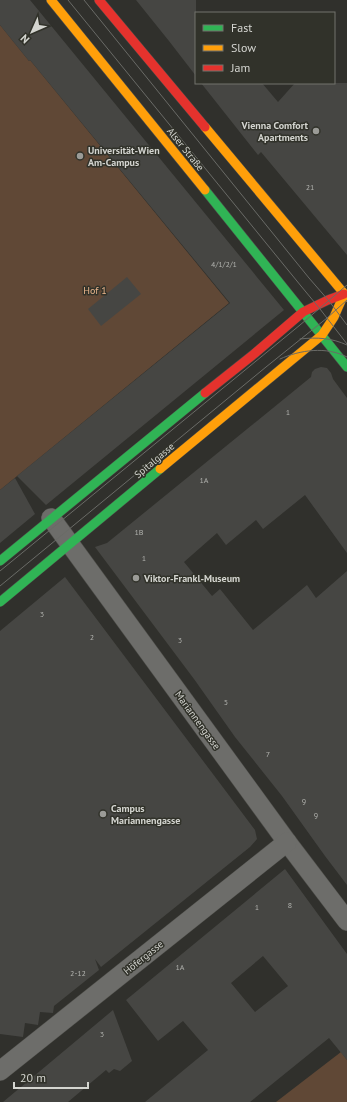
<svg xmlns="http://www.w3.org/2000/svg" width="347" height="1102" viewBox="0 0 347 1102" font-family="'PT Sans',sans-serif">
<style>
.green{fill:#604836}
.building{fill:#464643;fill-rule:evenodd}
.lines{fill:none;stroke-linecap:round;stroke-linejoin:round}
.street-casing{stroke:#4d4d49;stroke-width:20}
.fast-casing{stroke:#4d4d49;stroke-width:10}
.slow-casing{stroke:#4d4d49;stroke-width:10}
.jam-casing{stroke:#4d4d49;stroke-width:10}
.street{stroke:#6d6d6a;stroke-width:19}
.fast{stroke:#30b455;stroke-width:9}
.slow{stroke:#ff9f0a;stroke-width:9}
.jam{stroke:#e5322d;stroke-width:9}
.tram{stroke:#6a6b67;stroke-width:1}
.poi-dot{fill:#9b9b97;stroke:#31322a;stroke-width:1.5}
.labels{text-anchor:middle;stroke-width:3;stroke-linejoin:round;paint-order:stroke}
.number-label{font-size:8px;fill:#b0b1ad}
.poi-label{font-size:10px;font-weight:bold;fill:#d4d5d0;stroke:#31322a;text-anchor:start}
.street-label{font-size:10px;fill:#d4d5d0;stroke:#31322a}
.park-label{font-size:10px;fill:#edb78d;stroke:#31322a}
</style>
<rect width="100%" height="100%" fill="#30302c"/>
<!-- green -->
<g class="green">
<path d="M0,25l29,36 1,-1 199,243 -229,187z"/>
<path d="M341,1052l6,8v42h-71z"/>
</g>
<!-- building -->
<g class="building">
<path d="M0,0h30l254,310 -238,195 -29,-29 213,-173 -200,-243 -1,1 -29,-36z"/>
<path d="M136,0h60v76l-27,-35z"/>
<path d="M201,83h61l16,19 17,-19h52v172l-86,-103 -3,3z"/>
<path d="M127,277l14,17 -40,32 -13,-17z"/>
<path d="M321,367l6,1 4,5 2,6 14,19v155l-42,-58 -42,34 -7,-9 -30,25 -9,-12 -33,29 28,34 8,-7 33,41 54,-45 9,13 31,-27v314l-22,-29 -43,-60 -47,-59 -41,-58 -99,-132 12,-4 204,-166 1,-5 3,-3z"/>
<path d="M15,478l20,36 -35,29v-53z"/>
<path d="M65,577l190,253 2,9 -7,8 -149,120 -6,-8 4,11 -45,36 -1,7 -13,-1 -2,13 -13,-2 -2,14 -23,-3v-403z"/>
<path d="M285,869l62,85v106l-18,-22 -79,64h-105l63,-52 -25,-29 -25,20 -32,-41zM263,956l25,30 -33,26 -24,-29z"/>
<path d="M113,1010l19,51 -12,10 -6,-2 -5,4 -3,-3 -38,32h-65z"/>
</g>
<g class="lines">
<!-- street casing -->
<g class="street-casing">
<g id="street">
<path d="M51,518l236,324 60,79"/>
<path d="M0,1071l287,-229"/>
</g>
</g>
<!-- fast casing -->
<g class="fast-casing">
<g id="fast">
<path d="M205,190l142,177"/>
<path d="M0,561l205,-168"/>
<path d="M0,602l160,-133"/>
</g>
</g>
<!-- slow casing -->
<g class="slow-casing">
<g id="slow">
<path d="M51,0l154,190"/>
<path d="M205,127l142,170"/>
<path d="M160,469l162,-134 12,-18 10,-23"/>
</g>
</g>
<!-- jam casing -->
<g class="jam-casing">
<g id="jam">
<path d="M99,0l106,127"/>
<path d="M205,393l49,-39 49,-42 25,-12 16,-6"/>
</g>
</g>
<!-- street -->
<use href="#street" class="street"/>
<!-- fast -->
<use href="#fast" class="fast"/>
<!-- slow -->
<use href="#slow" class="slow"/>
<!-- jam -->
<use href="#jam" class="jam"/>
<!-- tram -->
<g class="tram">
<path d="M68,0l233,286 19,23 27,35"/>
<path d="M84,0l225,278 20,23 18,24"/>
<path d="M300,339c17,-2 32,-1 47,6"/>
<path d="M280,359c20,-9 46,-13 67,-2"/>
<path d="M0,571l300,-246 47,-40"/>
<path d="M0,586l266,-219 61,-49 20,-18"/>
</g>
</g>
<!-- markers -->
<g class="poi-dot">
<circle cx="316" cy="131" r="4"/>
<circle cx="80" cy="156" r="4"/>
<circle cx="136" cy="578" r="4"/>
<circle cx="103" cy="814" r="4"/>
</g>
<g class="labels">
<!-- number labels -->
<g class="number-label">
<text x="310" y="190">21</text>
<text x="224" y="267">4/1/2/1</text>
<text x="288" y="415">1</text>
<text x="204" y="483">1A</text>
<text x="139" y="535">1B</text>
<text x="144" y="561">1</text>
<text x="42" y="617">3</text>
<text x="92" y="640">2</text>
<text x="180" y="643">3</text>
<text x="226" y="705">5</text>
<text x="268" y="757">7</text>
<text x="304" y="804">9</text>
<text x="316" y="818">9</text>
<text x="290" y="908">8</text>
<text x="257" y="910">1</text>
<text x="180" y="970">1A</text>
<text x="78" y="976">2-12</text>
<text x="102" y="1037">3</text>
</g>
<!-- poi labels -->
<g class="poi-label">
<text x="308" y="129" text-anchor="end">Vienna Comfort<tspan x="308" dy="12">Apartments</tspan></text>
<text x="88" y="154">Universität-Wien<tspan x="88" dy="12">Am-Campus</tspan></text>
<text x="144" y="582">Viktor-Frankl-Museum</text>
<text x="111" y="812">Campus<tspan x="111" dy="12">Mariannengasse</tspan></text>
</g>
<!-- street labels -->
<g class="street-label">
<text transform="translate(186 149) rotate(51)" y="4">Alser Straße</text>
<text transform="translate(154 460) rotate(-40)" y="4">Spitalgasse</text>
<text transform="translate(198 720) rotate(54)" y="4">Mariannengasse</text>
<text transform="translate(143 957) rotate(-39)" y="4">Höfergasse</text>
</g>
<!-- park labels -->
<g class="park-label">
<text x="95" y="294">Hof 1</text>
</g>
</g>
<!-- legend -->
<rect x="195" y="12" width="140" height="72" fill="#31322a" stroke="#72736c"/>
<rect x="203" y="25" width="20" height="6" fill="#30b455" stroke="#72736c"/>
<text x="231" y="32" font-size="12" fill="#d4d5d0">Fast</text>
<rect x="203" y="45" width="20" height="6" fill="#ff9f0a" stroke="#72736c"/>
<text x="231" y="52" font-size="12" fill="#d4d5d0">Slow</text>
<rect x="203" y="65" width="20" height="6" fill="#e5322d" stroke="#72736c"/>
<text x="231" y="72" font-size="12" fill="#d4d5d0">Jam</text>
<!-- north arrow -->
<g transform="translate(32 32) rotate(225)" stroke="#31322a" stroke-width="3" paint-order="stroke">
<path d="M0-3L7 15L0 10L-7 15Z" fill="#d4d5d0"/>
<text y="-6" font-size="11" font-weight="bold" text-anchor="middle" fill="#d4d5d0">N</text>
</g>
<!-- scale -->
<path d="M14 1082v6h74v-6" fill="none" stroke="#d4d5d0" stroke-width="2"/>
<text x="20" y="1082" font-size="12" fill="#d4d5d0" stroke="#31322a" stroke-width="3" paint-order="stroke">20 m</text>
</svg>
